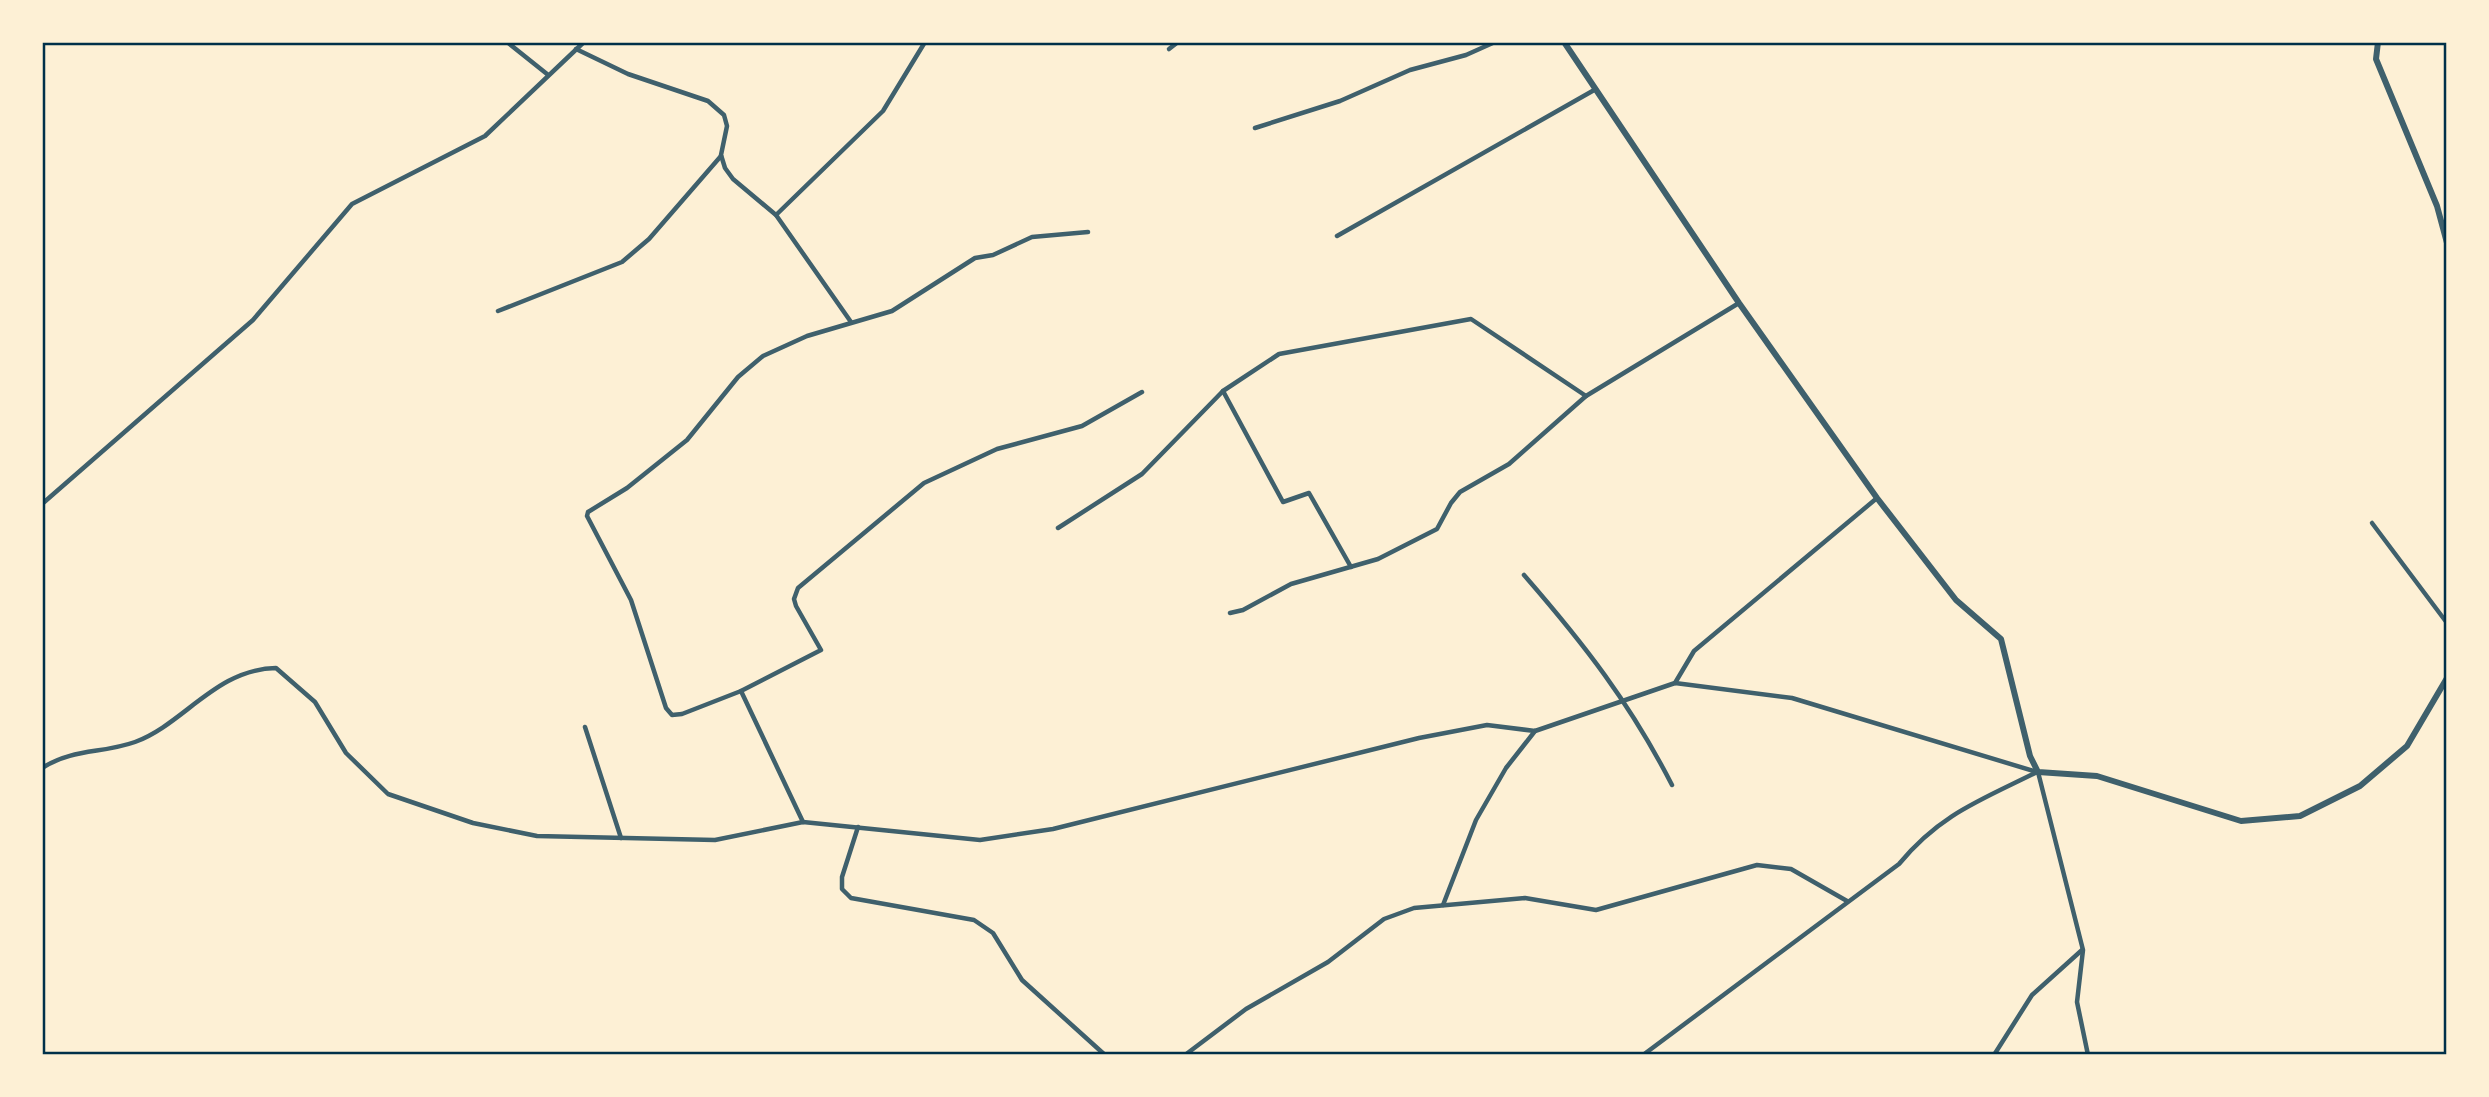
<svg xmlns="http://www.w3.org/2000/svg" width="2489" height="1097" viewBox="0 0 2489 1097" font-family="'Varela Round',sans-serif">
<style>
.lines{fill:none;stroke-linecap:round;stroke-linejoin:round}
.minor{stroke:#3f606c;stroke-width:4.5}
.tertiary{stroke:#3f606c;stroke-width:6}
.neatline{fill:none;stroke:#003049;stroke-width:2.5}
</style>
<rect width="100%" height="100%" fill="#fdf0d5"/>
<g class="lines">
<!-- minor -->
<g class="minor">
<path d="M507,42l40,32"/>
<path d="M576,49l52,25 80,27 16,14 3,11 -6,29 4,13 8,11 43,36 75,107"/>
<path d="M1169,49l9,-7"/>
<path d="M1255,128l85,-27 70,-31 56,-15 29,-13"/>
<path d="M776,215l107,-104 42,-69"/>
<path d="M1088,232l-56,5 -39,18 -18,3 -83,53 -85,25 -44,20 -25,21 -51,63 -60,48 -39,24 -1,4 44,84 35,108 6,7 10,-1 59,-23 80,-41 -25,-44 -2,-7 4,-11 126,-105 73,-34 85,-23 60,-34"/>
<path d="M1337,236l259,-147"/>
<path d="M498,311l124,-49 27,-23 72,-83"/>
<path d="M1223,391l60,111 26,-9 42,74"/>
<path d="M42,504l211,-184 99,-116 133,-68 99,-94"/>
<path d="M2372,523l75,100"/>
<path d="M1058,528l84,-54 81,-83 56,-37 192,-35 115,77"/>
<path d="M1524,575c60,69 106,128 148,210"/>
<path d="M1230,613l13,-3 48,-26 87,-25 59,-30 14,-26 9,-11 49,-28 77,-68 153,-93"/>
<path d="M1675,683l19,-32 183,-153"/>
<path d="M741,691l62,131"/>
<path d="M585,727l36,111"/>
<path d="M42,768c32,-20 59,-14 93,-26 49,-18 81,-73 141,-74l39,34 31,51 42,41 85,29 64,13 178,4 88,-18 177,18 73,-11 366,-91 68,-13 48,6 140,-48 117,15 245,74"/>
<path d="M2038,772l45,178 -6,52 11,53"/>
<path d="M858,827l-16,50v12l9,9 123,22 19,13 29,47 83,75"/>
<path d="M1443,905l33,-85 30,-52 29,-37"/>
<path d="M1185,1055l61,-46 82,-47 56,-43 30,-11 111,-10 71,12 161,-45 34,4 56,32"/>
<path d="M1643,1055l256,-191c41,-50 82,-64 138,-92"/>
<path d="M1994,1055l38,-60 50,-45"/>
</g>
<!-- tertiary -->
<g class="tertiary">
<path d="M1564,42l175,261 138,195 79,102 45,39 29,117 8,16 59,4 144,45 59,-5 60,-30 47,-40 40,-68"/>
<path d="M2378,42l-2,17 61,147 10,37"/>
</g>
</g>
<!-- border -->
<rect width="2489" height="1097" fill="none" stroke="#fdf0d5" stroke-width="88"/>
<rect x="44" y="44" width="2401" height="1009" class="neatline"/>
</svg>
